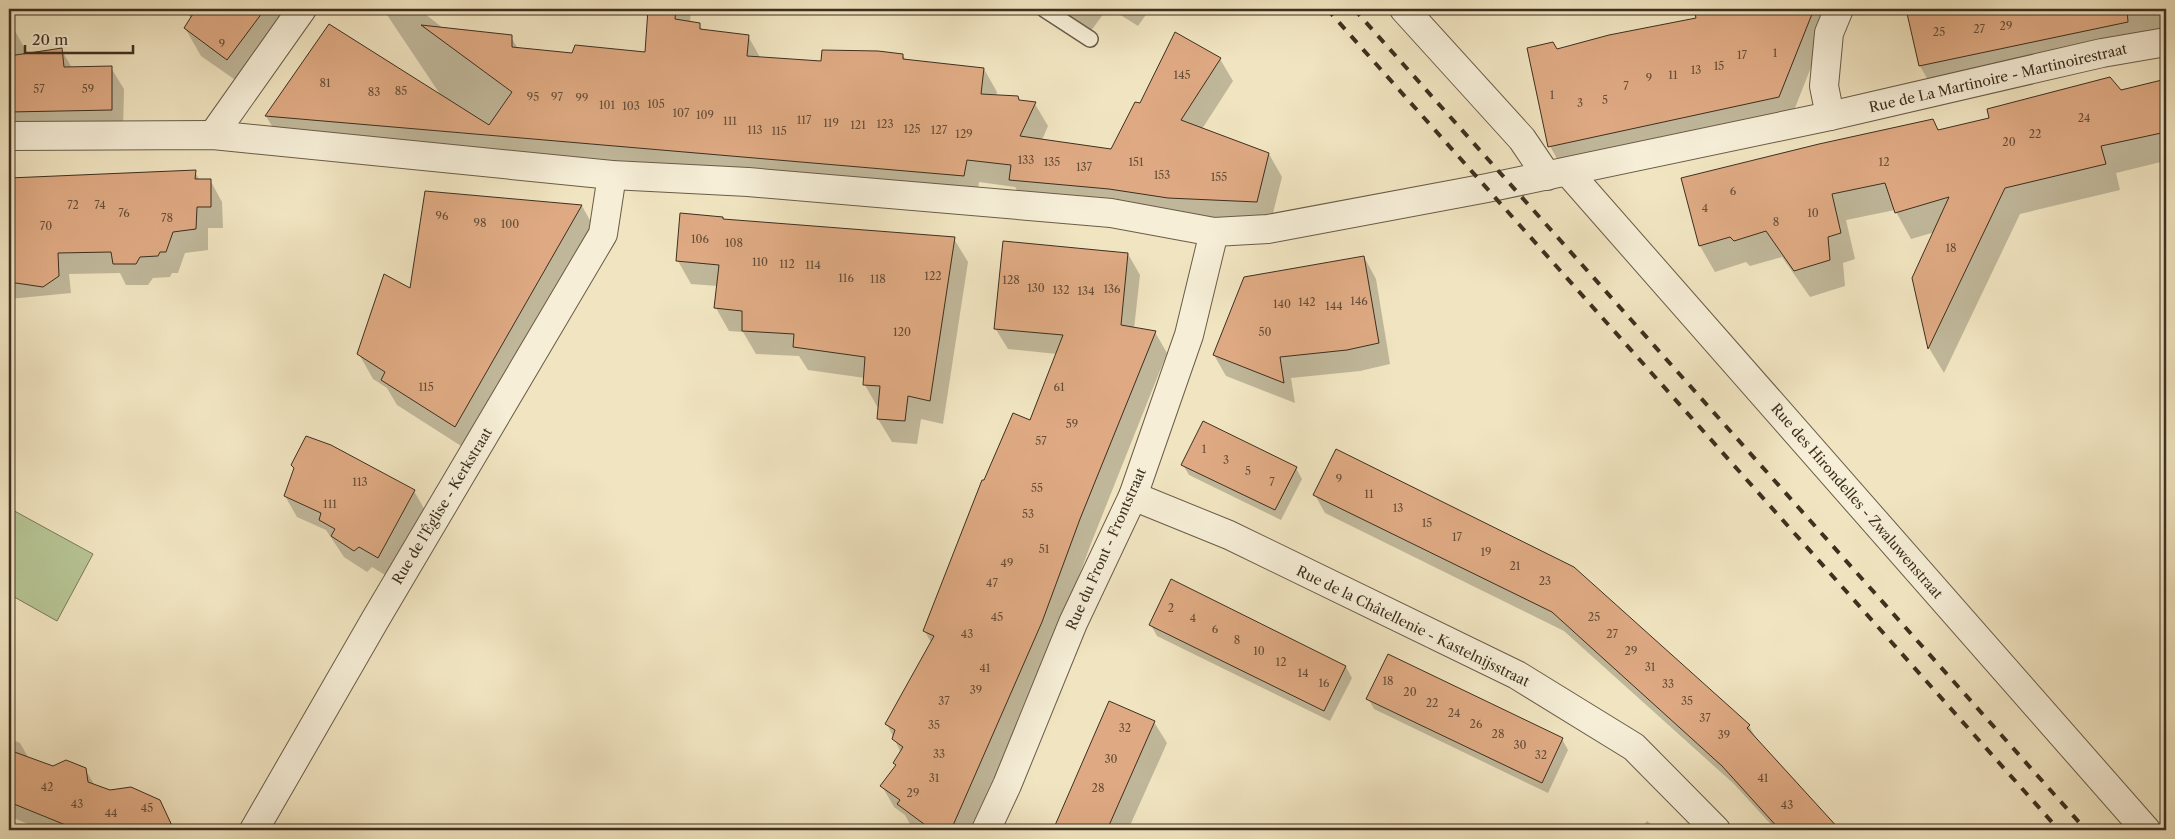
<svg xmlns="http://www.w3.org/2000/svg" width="2175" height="839" viewBox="0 0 2175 839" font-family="'Libre Caslon Text',serif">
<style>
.green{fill:#b7c595;stroke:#7a7a5a}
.shadow{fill:#0003}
.building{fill:#dfaa83;stroke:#3d2f1f}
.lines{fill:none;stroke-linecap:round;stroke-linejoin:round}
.lane-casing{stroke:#6a5c48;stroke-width:18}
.street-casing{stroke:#6a5c48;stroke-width:30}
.lane{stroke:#f6eed7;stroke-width:15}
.street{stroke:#f6eed7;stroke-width:28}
.rail{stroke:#3d2f1f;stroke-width:4;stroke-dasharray:9 9;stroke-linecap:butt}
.labels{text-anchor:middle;stroke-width:4;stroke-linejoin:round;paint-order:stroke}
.number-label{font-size:11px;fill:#664e38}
.street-label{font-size:14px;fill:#3d2f1f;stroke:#f6eed7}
</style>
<rect width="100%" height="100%" fill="#f1e5c1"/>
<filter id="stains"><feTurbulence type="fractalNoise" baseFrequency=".004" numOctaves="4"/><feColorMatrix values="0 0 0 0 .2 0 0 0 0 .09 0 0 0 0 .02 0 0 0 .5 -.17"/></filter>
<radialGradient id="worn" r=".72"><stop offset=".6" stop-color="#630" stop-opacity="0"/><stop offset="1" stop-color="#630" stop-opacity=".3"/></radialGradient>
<!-- green -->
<path class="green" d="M9,508l84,46 -36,67 -48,-27z"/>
<!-- shadow -->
<g class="shadow">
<path d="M179,9h120l-55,77 -43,-30 -16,-28 7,-10z"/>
<path d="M383,9h36l25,20 67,8 7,12 54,5h75l3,-45h41l-1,14 9,2 4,6 45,5 13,23 61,3 81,-7 3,6 78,8 13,23 -1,4 22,1 3,5 14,2 13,22 -6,14 70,11 29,-46 79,-46 13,22 -31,48 67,25 13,23 -12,48 -246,-23 -9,-15 -36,-5 -2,16 -698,-60 -13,-22 176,-19z"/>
<path d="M1051,9h56l-19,26z"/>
<path d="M1111,9h39l-12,17z"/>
<path d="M1696,9h56l17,27 10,-27h55l-43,109 -229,50 -12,-22 6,-96 142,-31z"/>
<path d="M1907,9h259v28l-234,50 -12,-21z"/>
<path d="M9,29h5l12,22v4l35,-6 11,19h39l13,21 -1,42 -114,2z"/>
<path d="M2163,71h3v95l-1,-5 -49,12 4,17 -100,24 -76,159 -15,-25 -15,-70 21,-46 -24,7 -16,-29 -49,10 9,39 -12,4 2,23 -35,11 -28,-40 -32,9 -4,-4 -31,10 -15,-26 238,-115 226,-50z"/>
<path d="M195,172l5,9 10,-1 12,22 1,26h-15v22l-23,3 -7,20h-6l-2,4 -17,1 -5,7h-22l-6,-12 -51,1 2,19 -62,6v-121z"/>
<path d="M426,192l156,14 14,25 -127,220 -72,-46 -10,-17 -14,-9 -14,-25 52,-64z"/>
<path d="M723,218l1,2 230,19 14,23 -25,162 -22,-5 -4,25 -25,-2 -14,-23v-11l-13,-23v-7l-57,-8 -9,-14 -43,-2 -13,-22 -14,-1 -13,-23 2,-22 -27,-2 -13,-23z"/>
<path d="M1128,254l12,21 -6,54 21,3 12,21 -75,188 -38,102 -82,187h-55l-6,-4 -6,-11 -11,-8 -12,-21 15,-20 4,-13 -14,-29 45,-80 -8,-14 61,-148 45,-61 27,-67 -49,-5 -13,-21z"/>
<path d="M1364,257l12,22 14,85 -30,7 -69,7 4,25 -69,-27 -12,-21z"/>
<path d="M1336,451l413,275 10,17 79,87h-62l-42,-46 -170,-153 -239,-118 -10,-18z"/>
<path d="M1183,465l113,3 6,11 -21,41 -92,-45z"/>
<path d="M414,491l12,21 -36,66 -18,-11 -5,5 -23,-15 -18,-27 -29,-13 -12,-21z"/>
<path d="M1172,581l174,86 6,11 -22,43 -173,-85 -6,-11z"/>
<path d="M1368,698l194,41 6,11 -20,43 -174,-84z"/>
<path d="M1154,722l13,21 -39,87h-68l-3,-5z"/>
<path d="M9,738l11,5 9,16 24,9 32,1 10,17 15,6 49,9 16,29h-133l-33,-14z"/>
<path d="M1647,821l11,9h-18z"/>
<path d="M1188,826l10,4h-12z"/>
</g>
<!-- building -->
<g class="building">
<path d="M196,9h69l-38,51 -43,-32z"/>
<path d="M648,9h28l-1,10 25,4v6l49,6 -2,21 74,5 1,-11 56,1 25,3v5l81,9 -3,26 37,2 1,4 17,2 -16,34 91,13 24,-47 5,1 35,-71 46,26 -40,62 88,33 -12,49 -89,-4 -59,-9 -100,-9 2,-15 -44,-5 -3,16 -699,-60 64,-92 160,101 23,-33 -91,-67 91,10v12l60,6 3,-8 70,7z"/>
<path d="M1694,9h120l-35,88 -231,50 -21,-99 26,-6 4,7 52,-14 87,-17z"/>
<path d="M1906,9h221l1,13 -209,44z"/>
<path d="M62,48l2,19 48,-1v44l-103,2v-56z"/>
<path d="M2110,77l11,13 45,-11v53l-65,14 5,18 -101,24 -77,161 -16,-71 37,-81 -54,16 -10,-30 -53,11 9,39 -13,4 2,23 -36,11 -28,-40 -32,10 -4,-4 -31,9 -18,-68 138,-34 114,-25 5,11 51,-12 -2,-9z"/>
<path d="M196,170l-1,9h16v28h-14l-1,22 -23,3 -7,20h-6l-2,4 -18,1 -4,7h-23l-2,-12 -53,1 1,23 -16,11 -34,-5v-104z"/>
<path d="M425,191l157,14 -127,222 -74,-47 4,-8 -28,-18 27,-80 26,14z"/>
<path d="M680,213l43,4v2l232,18 -25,164 -22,-5 -3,25 -28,-2 3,-33 -17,-1 2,-28 -72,-10 1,-13 -52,-3v-20l-28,-3 5,-43 -43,-4z"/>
<path d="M1003,241l125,12 -7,72 35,6 -76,188 -38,103 -91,208h-19l-35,-26 3,-4 -20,-14 16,-21 -3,-2 10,-16 -11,-8 3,-9 -10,-6 49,-88 -11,-5 59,-151h2l29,-67 17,7 33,-85 -69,-6z"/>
<path d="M1364,256l15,87 -32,7 -67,7 4,26 -71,-28 31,-78z"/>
<path d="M1203,421l94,46 -22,43 -94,-45z"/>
<path d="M306,436l25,9 84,45 -37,68 -19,-11 -5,4 -23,-15 4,-7 -16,-9 2,-7 -37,-17 10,-28 -3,-3z"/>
<path d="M1336,449l238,118 176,158 -3,3 93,102h-60l-58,-64 -170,-154 -239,-117z"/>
<path d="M1171,579l175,87 -22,45 -175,-86z"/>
<path d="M1388,654l175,84 -21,45 -176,-84z"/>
<path d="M1109,701l46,20 -48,109h-54z"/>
<path d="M9,750l44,16 13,-6 20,8 2,14 22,8 21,-3 29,13 14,30h-96l-69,-28z"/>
</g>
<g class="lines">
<!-- lane casing -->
<g class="lane-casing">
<path id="lane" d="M1044,9l46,30"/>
</g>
<!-- street casing -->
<g class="street-casing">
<g id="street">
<path d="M1404,9l118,130 25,37"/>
<path d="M1830,116l-6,-30 5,-53 10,-24"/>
<path d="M213,135l89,-126"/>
<path d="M9,136l204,-1 399,40 136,7 363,31 103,19 54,-3 219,-41 343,-72 272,-63 64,-11"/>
<path d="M1568,172l578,658"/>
<path d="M1133,496l96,39 288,140 117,72 82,83"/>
<path d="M254,830l121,-210 228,-386 9,-59"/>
<path d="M986,830l21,-45 66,-162 60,-127 56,-161 25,-103"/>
</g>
</g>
<!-- lane -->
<use href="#lane" class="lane"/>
<!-- street -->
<use href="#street" class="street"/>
<!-- rail -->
<g class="rail">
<path d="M1327,9l732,821"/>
<path d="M1354,9l732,821"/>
</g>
</g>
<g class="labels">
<!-- number labels -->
<g class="number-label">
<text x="2006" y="30">29</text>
<text x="1979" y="33">27</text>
<text x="1939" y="36">25</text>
<text x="222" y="48">9</text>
<text x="1775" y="57">1</text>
<text x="1742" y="59">17</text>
<text x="1719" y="70">15</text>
<text x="1696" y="74">13</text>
<text x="1182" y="79">145</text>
<text x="1673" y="79">11</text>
<text x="1649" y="82">9</text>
<text x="325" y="87">81</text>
<text x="1626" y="90">7</text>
<text x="39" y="93">57</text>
<text x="88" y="93">59</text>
<text x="401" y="95">85</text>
<text x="374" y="96">83</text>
<text x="1552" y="99">1</text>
<text x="533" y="101">95</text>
<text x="557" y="101">97</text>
<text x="582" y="102">99</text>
<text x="1605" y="104">5</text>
<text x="1580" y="107">3</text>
<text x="656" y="108">105</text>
<text x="607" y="109">101</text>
<text x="631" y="110">103</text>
<text x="681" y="117">107</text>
<text x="705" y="119">109</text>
<text x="2084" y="122">24</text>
<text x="804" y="124">117</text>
<text x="730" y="125">111</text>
<text x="831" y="127">119</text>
<text x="885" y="128">123</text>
<text x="858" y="129">121</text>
<text x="912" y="133">125</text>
<text x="755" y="134">113</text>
<text x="939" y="134">127</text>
<text x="779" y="135">115</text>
<text x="964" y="138">129</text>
<text x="2035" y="138">22</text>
<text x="2009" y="146">20</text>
<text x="1026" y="164">133</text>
<text x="1052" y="166">135</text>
<text x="1136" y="166">151</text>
<text x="1884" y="166">12</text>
<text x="1084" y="171">137</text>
<text x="1162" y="179">153</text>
<text x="1219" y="181">155</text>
<text x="1733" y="195">6</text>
<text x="73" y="209">72</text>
<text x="100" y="209">74</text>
<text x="1705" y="212">4</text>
<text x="124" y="217">76</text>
<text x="1813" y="217">10</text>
<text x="442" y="220">96</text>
<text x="167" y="222">78</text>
<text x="1776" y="226">8</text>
<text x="480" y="227">98</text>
<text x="510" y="228">100</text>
<text x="46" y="230">70</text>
<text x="700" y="243">106</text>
<text x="734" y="247">108</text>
<text x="1951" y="252">18</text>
<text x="760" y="266">110</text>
<text x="787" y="268">112</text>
<text x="813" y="269">114</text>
<text x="933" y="280">122</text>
<text x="846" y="282">116</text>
<text x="878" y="283">118</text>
<text x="1011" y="284">128</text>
<text x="1036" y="292">130</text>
<text x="1112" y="293">136</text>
<text x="1061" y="294">132</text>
<text x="1086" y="295">134</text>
<text x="1359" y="305">146</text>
<text x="1307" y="306">142</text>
<text x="1282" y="308">140</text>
<text x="1334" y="310">144</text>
<text x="902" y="336">120</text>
<text x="1265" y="336">50</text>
<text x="426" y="391">115</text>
<text x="1059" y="391">61</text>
<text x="1072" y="428">59</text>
<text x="1041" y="445">57</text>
<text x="1204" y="453">1</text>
<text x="1226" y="464">3</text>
<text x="1248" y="475">5</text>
<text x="1339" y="483">9</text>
<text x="360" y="486">113</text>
<text x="1272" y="486">7</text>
<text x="1037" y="492">55</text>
<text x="1369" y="498">11</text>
<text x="330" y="508">111</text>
<text x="1398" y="512">13</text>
<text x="1028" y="518">53</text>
<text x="1427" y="527">15</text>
<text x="1457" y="541">17</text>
<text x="1044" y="553">51</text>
<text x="1486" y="556">19</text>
<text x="1007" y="567">49</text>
<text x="1515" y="570">21</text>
<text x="1545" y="585">23</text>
<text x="992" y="587">47</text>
<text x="1171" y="612">2</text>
<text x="997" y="621">45</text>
<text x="1594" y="621">25</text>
<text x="1193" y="622">4</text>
<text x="1215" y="633">6</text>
<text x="967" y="638">43</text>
<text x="1612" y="638">27</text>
<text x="1237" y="644">8</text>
<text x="1259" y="655">10</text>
<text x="1631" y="655">29</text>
<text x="1281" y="666">12</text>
<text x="1650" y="671">31</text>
<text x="985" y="672">41</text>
<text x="1303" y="677">14</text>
<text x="1388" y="685">18</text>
<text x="1324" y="687">16</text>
<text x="1668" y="688">33</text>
<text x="976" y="694">39</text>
<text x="1410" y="696">20</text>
<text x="944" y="705">37</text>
<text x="1687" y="705">35</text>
<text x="1432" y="707">22</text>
<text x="1454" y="717">24</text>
<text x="1705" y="722">37</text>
<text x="1476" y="728">26</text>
<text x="934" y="729">35</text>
<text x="1125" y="732">32</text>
<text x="1498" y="738">28</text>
<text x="1724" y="739">39</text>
<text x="1520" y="749">30</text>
<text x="939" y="758">33</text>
<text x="1541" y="759">32</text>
<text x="1111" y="763">30</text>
<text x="934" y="782">31</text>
<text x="1763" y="782">41</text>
<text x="47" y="791">42</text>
<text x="1098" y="792">28</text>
<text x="913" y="797">29</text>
<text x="77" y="808">43</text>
<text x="1787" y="809">43</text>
<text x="147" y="812">45</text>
<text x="111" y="817">44</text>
</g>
<!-- street labels -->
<g class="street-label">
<text transform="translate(1998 78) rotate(-13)" y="5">Rue de La Martinoire - Martinoirestraat</text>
<text transform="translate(1857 501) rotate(49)" y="5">Rue des Hirondelles - Zwaluwenstraat</text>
<text transform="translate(442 506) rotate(-59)" y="5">Rue de l'Église - Kerkstraat</text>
<text transform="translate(1106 549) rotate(-66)" y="5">Rue du Front - Frontstraat</text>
<text transform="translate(1413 626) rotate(26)" y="5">Rue de la Châtellenie - Kastelnijsstraat</text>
</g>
</g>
<!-- margin -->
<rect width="2175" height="839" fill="none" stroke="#f1e5c1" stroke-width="30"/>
<rect x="10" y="10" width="2155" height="819" fill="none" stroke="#3d2f1f" stroke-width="2.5"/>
<rect x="15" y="15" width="2145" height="809" fill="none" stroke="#3d2f1f"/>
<!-- scale -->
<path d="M25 45v8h108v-8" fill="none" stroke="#3d2f1f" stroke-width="2.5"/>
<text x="32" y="45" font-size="15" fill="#3d2f1f" stroke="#f6eed7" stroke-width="4" paint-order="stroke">20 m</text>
<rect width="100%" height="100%" filter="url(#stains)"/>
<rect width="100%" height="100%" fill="url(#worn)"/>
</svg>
